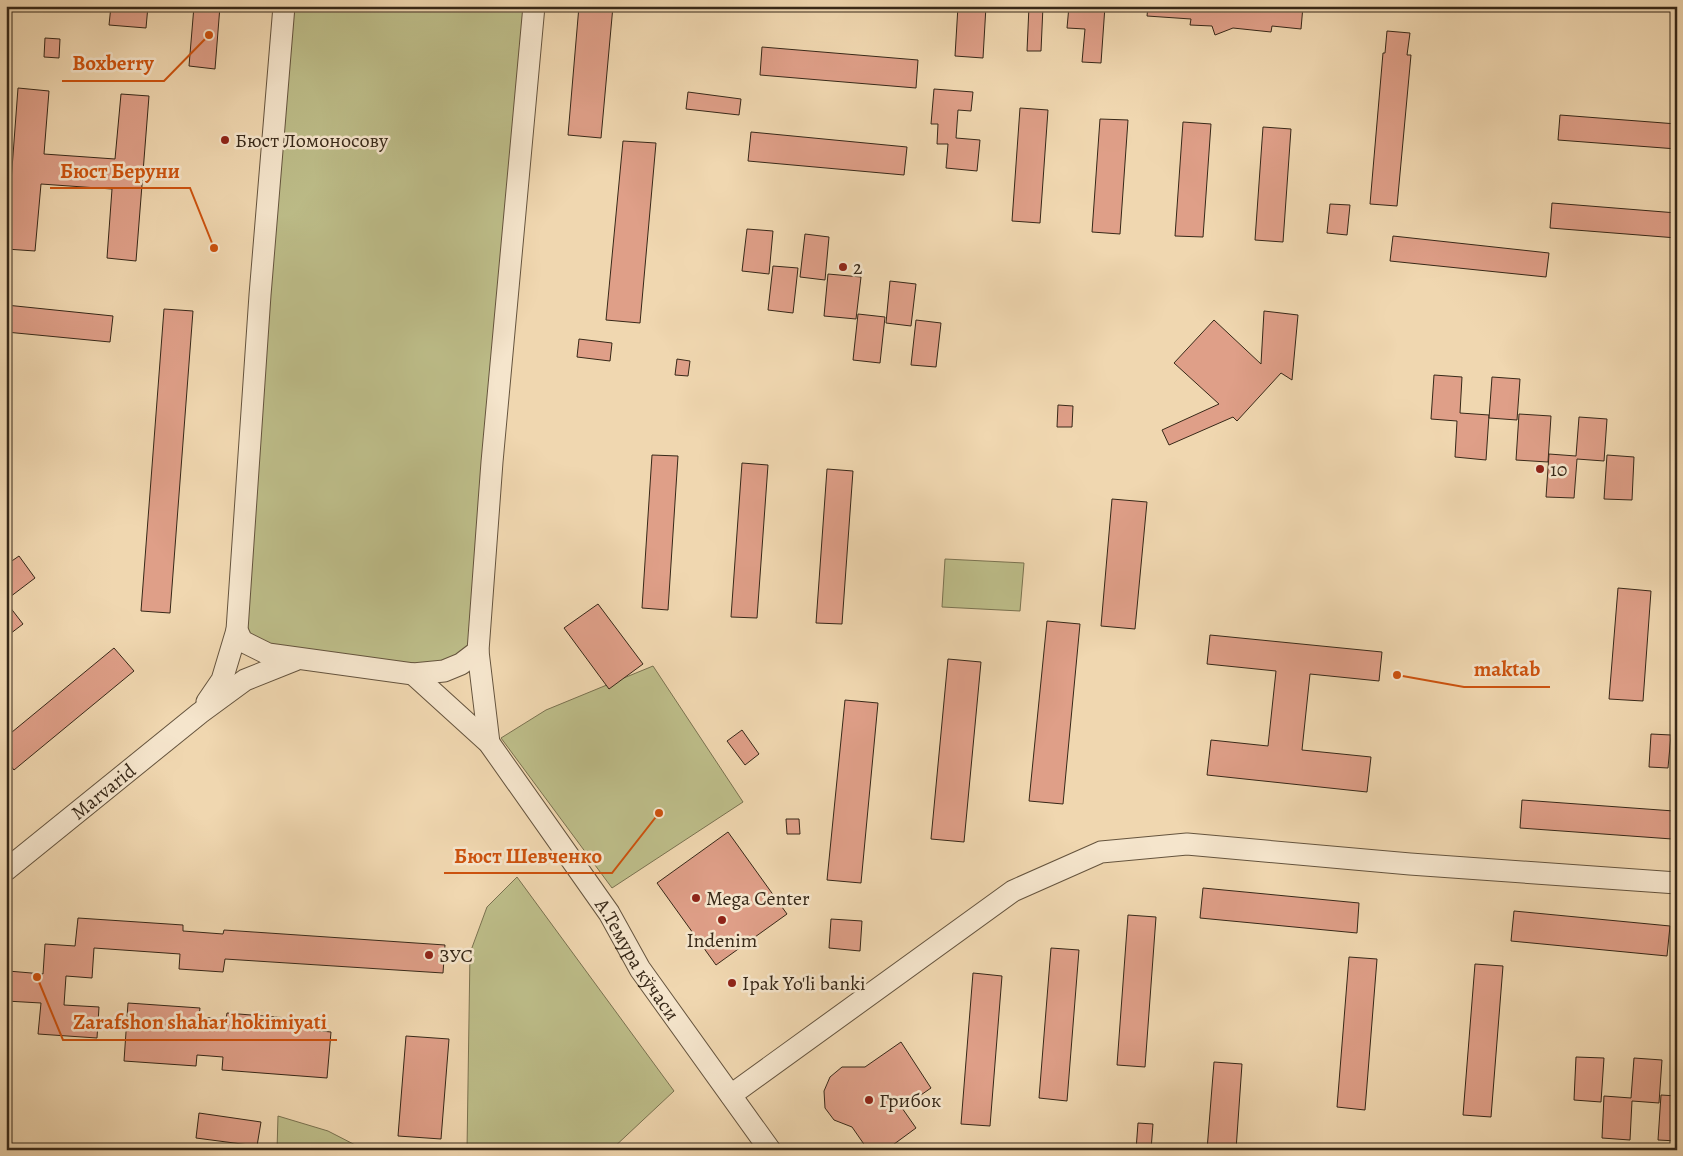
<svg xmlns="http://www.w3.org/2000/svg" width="1683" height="1156" viewBox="0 0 1683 1156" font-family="Alegreya,serif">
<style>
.green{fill:#bdbd89;stroke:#7a7250}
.building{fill:#df9f88;stroke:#372818}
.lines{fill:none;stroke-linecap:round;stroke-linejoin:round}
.minor-casing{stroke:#65543e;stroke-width:23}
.minor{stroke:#f5e5cc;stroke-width:21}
.poi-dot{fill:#8f2418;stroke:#f5e5cc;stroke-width:2}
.labels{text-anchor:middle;stroke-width:5;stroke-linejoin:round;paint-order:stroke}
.poi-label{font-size:20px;fill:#372818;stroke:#f5e5cc;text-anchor:start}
.street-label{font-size:20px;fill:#372818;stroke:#f5e5cc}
.leader{fill:none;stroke:#cd520e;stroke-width:2}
.callout-dot{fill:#cd520e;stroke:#f5e5cc;stroke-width:2}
.callout-label{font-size:21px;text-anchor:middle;font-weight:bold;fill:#cd520e;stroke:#f5e5cc;stroke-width:5;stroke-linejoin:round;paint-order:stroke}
</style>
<rect width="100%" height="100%" fill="#f0d7b0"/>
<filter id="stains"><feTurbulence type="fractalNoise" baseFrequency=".004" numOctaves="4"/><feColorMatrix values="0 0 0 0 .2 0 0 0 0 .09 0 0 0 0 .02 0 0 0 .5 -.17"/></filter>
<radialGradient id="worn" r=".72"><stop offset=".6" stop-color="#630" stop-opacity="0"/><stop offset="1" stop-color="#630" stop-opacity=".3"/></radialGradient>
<!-- green -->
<g class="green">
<path d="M284,6h250l-56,645 -34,20 -202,-30z"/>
<path d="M945,559l79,4 -4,48 -78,-4z"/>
<path d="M653,666l90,136 -131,86 -111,-150 45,-28z"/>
<path d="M517,877l157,214 -63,59h-144l3,-197 17,-46z"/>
<path d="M278,1116l50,15 37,19h-88z"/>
</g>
<!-- building -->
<g class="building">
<path d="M111,6h37l-2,22 -37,-3z"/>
<path d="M194,6h26l-5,63 -26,-3z"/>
<path d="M579,6h34l-12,132 -33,-3z"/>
<path d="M958,6h28l-3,52 -28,-2z"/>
<path d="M1029,6h14l-2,45h-14z"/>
<path d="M1069,6h36l-4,57 -19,-1 3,-33 -18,-1z"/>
<path d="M1148,6h155l-2,23 -29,-3 -1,6 -38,-4 -18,7 -3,-9 -22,-1 1,-6 -44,-3z"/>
<path d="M1387,31l23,2 -3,22h4l-14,151 -27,-2 13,-151h2z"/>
<path d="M45,38l15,1 -1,19 -15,-1z"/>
<path d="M762,47l156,13 -2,28 -156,-13z"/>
<path d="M18,88l31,3 -5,63 71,5 6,-65 28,2 -13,165 -29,-3 5,-69 -71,-5 -6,67 -29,-2z"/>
<path d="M934,89l39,3 -2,19 -13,-1 -2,28 24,2 -3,31 -31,-3 2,-24h-11l1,-20h-7z"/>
<path d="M688,92l53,7 -2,16 -53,-6z"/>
<path d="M1020,108l28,2 -8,113 -28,-2z"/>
<path d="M1560,115l117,9v25l-119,-9z"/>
<path d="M1100,119l28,1 -8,114 -28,-2z"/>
<path d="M1183,122l28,2 -8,113 -28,-1z"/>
<path d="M1263,127l28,2 -8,113 -28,-2z"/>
<path d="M751,132l156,15 -3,28 -156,-14z"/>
<path d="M623,141l33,2 -16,180 -34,-3z"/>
<path d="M1552,203l125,10v25l-127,-10z"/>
<path d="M1330,204l20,1 -3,30 -20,-2z"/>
<path d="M747,229l26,2 -4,43 -27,-3z"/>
<path d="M805,234l24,3 -4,43 -25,-3z"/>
<path d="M1393,236l156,17 -3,24 -156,-16z"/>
<path d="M773,266l25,2 -5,45 -25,-3z"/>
<path d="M828,274l33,3 -5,42 -32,-3z"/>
<path d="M890,281l26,3 -5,42 -25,-3z"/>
<path d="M6,305l107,11 -3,26 -104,-10z"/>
<path d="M164,309l29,2 -23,302 -29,-2z"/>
<path d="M1264,311l34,4 -6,65 -11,-7 -44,48 -4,-4 -64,28 -7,-15 57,-26 -45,-41 40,-43 47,44z"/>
<path d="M858,314l27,3 -5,46 -27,-3z"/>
<path d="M916,320l25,3 -5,44 -25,-2z"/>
<path d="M579,339l33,4 -2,18 -33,-4z"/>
<path d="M677,359l13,2 -2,15 -13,-1z"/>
<path d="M1434,375l28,2 -2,36 29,2 -3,45 -31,-3 2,-36 -26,-2z"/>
<path d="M1492,377l28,2 -3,41 -28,-2z"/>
<path d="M1058,405l15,1 -1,21h-15z"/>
<path d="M1519,414l32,2 -3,46 -32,-2z"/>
<path d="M1579,417l28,2 -3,42 -27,-2 -3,39 -28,-1 3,-43 27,2z"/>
<path d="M652,455l26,1 -10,154 -26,-2z"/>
<path d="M1607,455l27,2 -2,43 -28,-1z"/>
<path d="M742,463l26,2 -11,153 -26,-1z"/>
<path d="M827,469l26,2 -11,153 -26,-1z"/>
<path d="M1112,499l35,3 -12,127 -34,-3z"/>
<path d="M19,556l16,22 -29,22v-35z"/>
<path d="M1618,588l33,3 -8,110 -34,-2z"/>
<path d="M6,602l17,22 -17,13z"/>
<path d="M598,604l45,60 -34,25 -45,-61z"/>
<path d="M1047,621l33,3 -17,180 -34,-3z"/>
<path d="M1210,635l172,17 -3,29 -69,-7 -8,76 69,7 -4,35 -160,-17 4,-35 57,6 8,-75 -69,-7z"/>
<path d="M114,648l20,23 -120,99 -8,-10v-23z"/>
<path d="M948,659l33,3 -17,180 -33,-3z"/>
<path d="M845,700l33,3 -17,180 -34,-3z"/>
<path d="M742,730l17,24 -14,11 -18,-24z"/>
<path d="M1651,734l20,1 -3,33 -19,-1z"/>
<path d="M1522,800l152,11 -2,28 -152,-11z"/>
<path d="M786,819h13l1,15h-13z"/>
<path d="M728,832l59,82 -71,51 -59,-82z"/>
<path d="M1203,888l156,15 -2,30 -157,-15z"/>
<path d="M1514,911l156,15 -3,30 -156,-15z"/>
<path d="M1128,915l28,2 -11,150 -28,-2z"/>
<path d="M78,918l105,7v6l40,3 1,-4 221,15 -2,28 -218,-14 -2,13 -44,-3 1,-15 -86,-6 -2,30 -26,-2 -2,29 35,2 -2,31 -59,-4 3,-31 -35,-2 2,-30 35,3 2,-30 30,2z"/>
<path d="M831,919l31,2 -2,30 -31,-3z"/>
<path d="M1051,948l28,2 -12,151 -28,-3z"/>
<path d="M1349,957l28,2 -12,151 -28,-3z"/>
<path d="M1475,964l28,2 -12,151 -28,-2z"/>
<path d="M973,973l29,3 -12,150 -29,-2z"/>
<path d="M128,1003l72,5 -1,9 27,2 1,-6 84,7v10l20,2 -4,46 -105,-8 1,-13 -26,-2 -1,11 -72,-5z"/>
<path d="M406,1036l43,3 -8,100 -43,-3z"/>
<path d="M901,1042l30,46 -29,20 14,20 -30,22h-18l-16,-23 -18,-7 -9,-12 -1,-17 6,-14 12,-10h23z"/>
<path d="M1576,1057l28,1 -3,44 -27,-2z"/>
<path d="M1634,1058l28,2 -3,43 -27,-2 -2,39 -28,-2 2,-42 27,2z"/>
<path d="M1214,1062l28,2 -6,86h-29z"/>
<path d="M1661,1095l16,1v45l-19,-1z"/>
<path d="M199,1113l62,9 -4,24 -61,-8z"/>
<path d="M1138,1123l15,1 -2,26h-15z"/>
</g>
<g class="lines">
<!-- minor casing -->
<g class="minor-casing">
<g id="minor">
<path d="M284,6l-24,289 -23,335 5,11 26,13 145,20 31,-3 17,-7 17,-13 14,-189 42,-456"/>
<path d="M478,651l11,92"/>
<path id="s1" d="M413,674l76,69 120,170 31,56 130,181"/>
<path d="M207,702l15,-22 15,-50"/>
<path id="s2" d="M6,870l194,-157 45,-33 50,-20"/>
<path d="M731,1095l282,-204 88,-39 86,-8 223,20 267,19"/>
</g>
</g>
<!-- minor -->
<use href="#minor" class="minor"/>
</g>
<!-- markers -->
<g class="poi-dot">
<circle cx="225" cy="140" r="5"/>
<circle cx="843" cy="267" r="5"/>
<circle cx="1540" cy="469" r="5"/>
<circle cx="696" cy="898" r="5"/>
<circle cx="722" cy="920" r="5"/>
<circle cx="429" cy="955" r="5"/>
<circle cx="732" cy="983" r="5"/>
<circle cx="869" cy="1100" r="5"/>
</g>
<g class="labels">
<!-- poi labels -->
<g class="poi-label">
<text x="235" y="147">Бюст Ломоносову</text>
<text x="853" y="274">2</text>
<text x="1550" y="476">10</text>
<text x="706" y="905">Mega Center</text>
<text x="722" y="947" text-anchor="middle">Indenim</text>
<text x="439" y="962">ЗУС</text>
<text x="742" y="990">Ipak Yo'li banki</text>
<text x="879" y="1107">Грибок</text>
</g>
<!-- street labels -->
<g class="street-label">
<text dy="7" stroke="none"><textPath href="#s2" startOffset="125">Marvarid</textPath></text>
<text dy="7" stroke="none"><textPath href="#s1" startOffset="365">А.Темура кўчаси</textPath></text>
</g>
</g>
<!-- callouts -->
<path class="leader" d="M209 35L164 81H62M214 248L190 188H50M1397 675L1464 687H1550M659 813L612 873H444M37 977L63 1040H337"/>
<g class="callout-dot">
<circle cx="209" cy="35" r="5"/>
<circle cx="214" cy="248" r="5"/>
<circle cx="1397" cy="675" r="5"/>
<circle cx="659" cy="813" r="5"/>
<circle cx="37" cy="977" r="5"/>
</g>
<g class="callout-label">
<text x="113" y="70">Boxberry</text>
<text x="120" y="178">Бюст Беруни</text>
<text x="1507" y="676">maktab</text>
<text x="528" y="863">Бюст Шевченко</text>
<text x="200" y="1029">Zarafshon shahar hokimiyati</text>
</g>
<!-- margin -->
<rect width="1683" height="1156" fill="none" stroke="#f0d7b0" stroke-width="25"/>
<rect x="8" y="8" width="1668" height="1141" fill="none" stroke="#372818" stroke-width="2.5"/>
<rect x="12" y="12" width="1658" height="1131" fill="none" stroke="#372818"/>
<rect width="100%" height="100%" filter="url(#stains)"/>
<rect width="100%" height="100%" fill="url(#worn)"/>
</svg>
